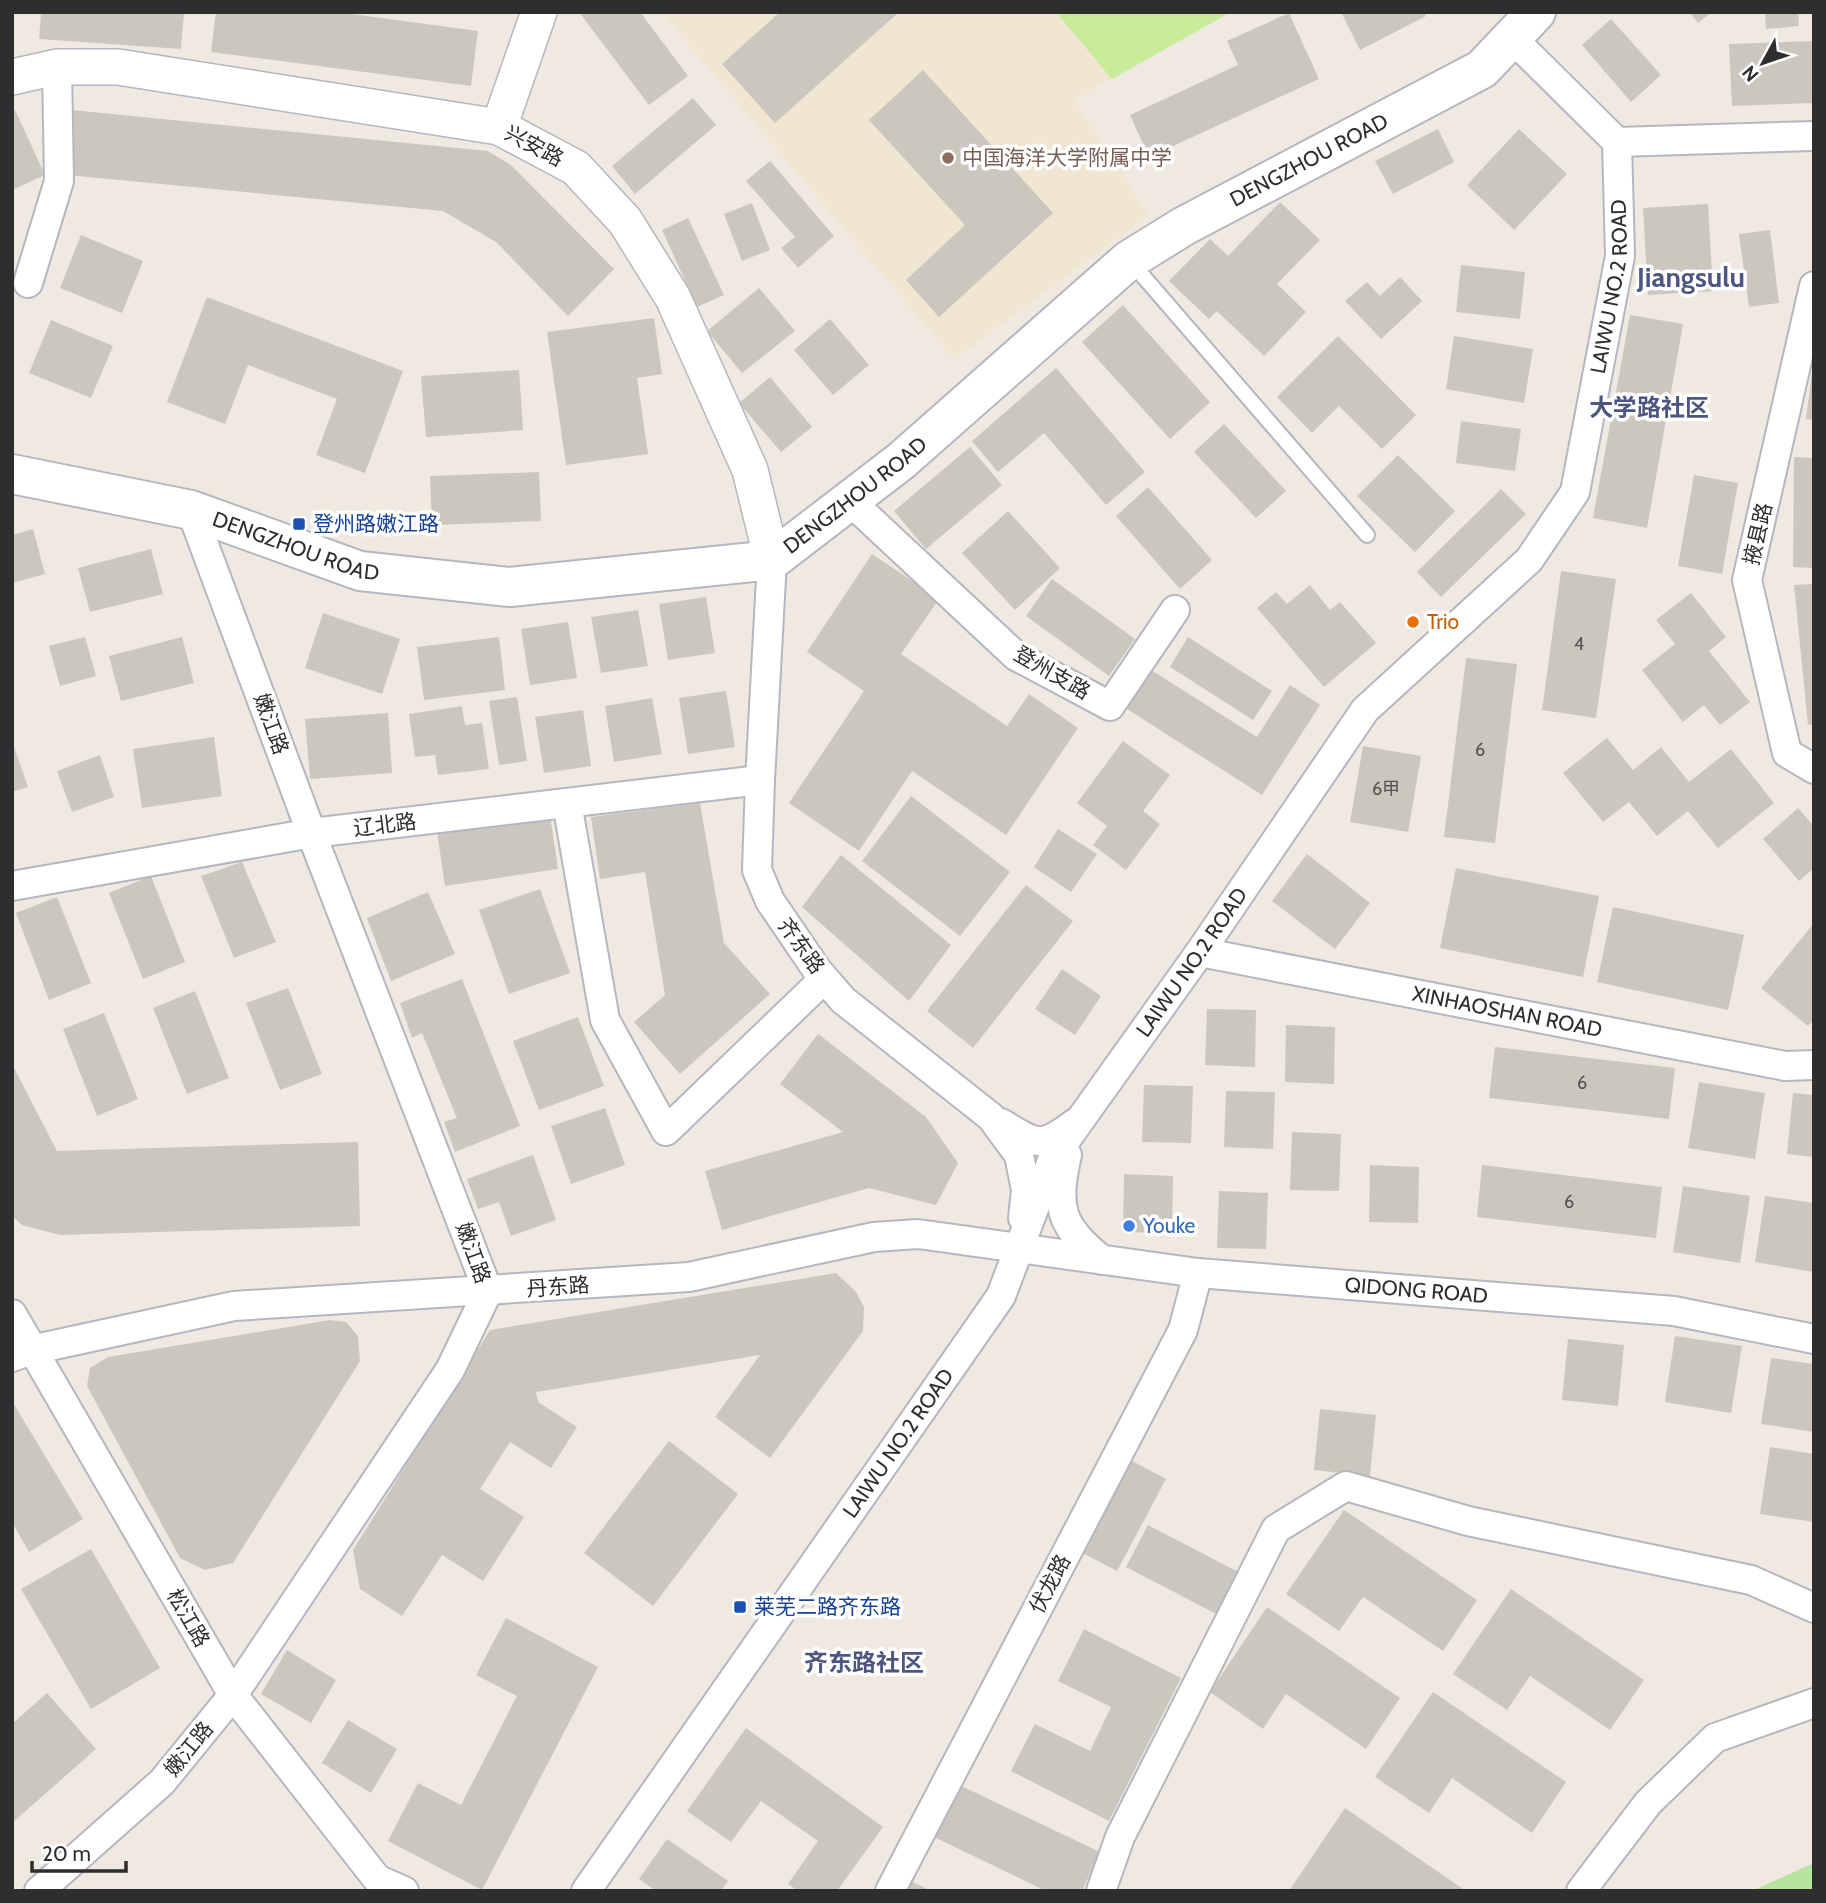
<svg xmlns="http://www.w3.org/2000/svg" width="1826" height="1903" viewBox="0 0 1826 1903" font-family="Cabin,'Noto Sans SC',sans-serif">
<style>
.education{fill:#f0e6d1}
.green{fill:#b6e59e}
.pitch{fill:#c9ec9a}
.building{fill:#cbc7bf}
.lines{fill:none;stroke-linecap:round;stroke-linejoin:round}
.service-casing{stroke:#b4b7c1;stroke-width:18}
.minor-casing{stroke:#b4b7c1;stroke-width:32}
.tertiary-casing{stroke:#b4b7c1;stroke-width:38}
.secondary-casing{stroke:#b4b7c1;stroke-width:42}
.service{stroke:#fff;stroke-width:14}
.minor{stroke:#fff;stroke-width:28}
.tertiary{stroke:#fff;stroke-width:35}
.secondary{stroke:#fff;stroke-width:38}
.education-dot{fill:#8d6e63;stroke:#fff;stroke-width:2.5}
.transit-dot{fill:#1a4fb4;stroke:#fff;stroke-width:2.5}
.food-dot{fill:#e8710a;stroke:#fff;stroke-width:2.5}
.shop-dot{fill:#3f7fe0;stroke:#fff;stroke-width:2.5}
.labels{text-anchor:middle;stroke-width:7;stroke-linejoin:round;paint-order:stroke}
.number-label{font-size:18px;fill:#555452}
.street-label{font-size:21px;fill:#2e2e2e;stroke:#fff}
.education-label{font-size:21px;fill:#785e54;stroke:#fff;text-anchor:start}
.transit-label{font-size:21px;fill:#164399;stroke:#fff;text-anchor:start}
.food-label{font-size:21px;fill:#c56008;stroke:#fff;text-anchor:start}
.shop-label{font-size:21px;fill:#366cbe;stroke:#fff;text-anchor:start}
.quarter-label{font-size:24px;font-weight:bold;fill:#4d5680;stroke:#fff}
.district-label{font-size:28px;font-weight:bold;fill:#4d5680;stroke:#fff}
</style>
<rect width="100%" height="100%" fill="#efe9e1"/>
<!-- education -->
<path class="education" d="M661,12h570l-157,88 75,115 -195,145z"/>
<!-- green -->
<path class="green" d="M1814,1863v28h-62z"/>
<!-- pitch -->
<path class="pitch" d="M1056,12h175l-119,67z"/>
<!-- building -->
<g class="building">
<path d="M41,12h143l-3,37 -142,-10z"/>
<path d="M216,12h121l141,19 -7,55 -260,-34z"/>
<path d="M579,12h61l48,64 -39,29z"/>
<path d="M780,12h119l-124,111 -53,-59z"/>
<path d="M1341,12h83l2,4 -66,34z"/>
<path d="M1689,12h23l-14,11z"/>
<path d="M1765,12h33l1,14 -33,3z"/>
<path d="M1289,13l30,66 -170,78 -19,-42 108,-50 -11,-24z"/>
<path d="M1611,19l50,56 -30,27 -49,-57z"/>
<path d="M1814,41v62l-82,3 -3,-62z"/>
<path d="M923,70l130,143 -114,104 -33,-37 59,-55 -96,-105z"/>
<path d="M693,98l23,27 -81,69 -23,-28z"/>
<path d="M15,110l30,65 -33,15v-79z"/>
<path d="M72,110l416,41 24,15 102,103 -46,47 -72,-74 -53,-31 -376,-36z"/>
<path d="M1438,129l16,33 -61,32 -18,-33z"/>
<path d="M1519,129l48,45 -53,56 -47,-45z"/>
<path d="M770,161l64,75 -36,32 -17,-20 14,-11 -49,-56z"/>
<path d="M1280,202l40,38 -43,44 29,28 -42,44 -47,-45 -8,8 -40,-38 41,-42 18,17z"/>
<path d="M752,203l18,47 -28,11 -18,-47z"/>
<path d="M1708,204l5,87 -65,4 -5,-87z"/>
<path d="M688,218l36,77 -27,12 -35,-77z"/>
<path d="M1770,230l9,73 -30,4 -10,-73z"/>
<path d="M81,235l62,26 -21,52 -62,-25z"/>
<path d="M1461,265l64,7 -5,47 -64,-7z"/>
<path d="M1400,277l22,24 -41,38 -36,-38 22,-19 13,14z"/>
<path d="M759,288l36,43 -53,42 -35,-42z"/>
<path d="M207,297l196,74 -38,102 -49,-18 21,-56 -89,-34 -23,59 -58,-22z"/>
<path d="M1123,305l87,97 -40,37 -88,-97z"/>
<path d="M1630,315l53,9 -36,204 -54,-10z"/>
<path d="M654,318l8,56 -25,4 11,76 -82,11 -19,-133z"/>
<path d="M830,319l39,46 -36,30 -39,-45z"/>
<path d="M51,320l62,26 -22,52 -62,-25z"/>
<path d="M1338,336l78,79 -34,34 -43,-43 -27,27 -35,-36z"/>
<path d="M1454,336l79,13 -9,54 -78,-14z"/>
<path d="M1056,368l89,104 -39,33 -62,-72 -46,39 -26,-31z"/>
<path d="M519,370l4,60 -97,7 -5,-61z"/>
<path d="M1812,373h2v47l-8,-1z"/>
<path d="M770,377l42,50 -31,25 -42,-49z"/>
<path d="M1461,421l60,8 -6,42 -59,-8z"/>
<path d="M1224,424l62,67 -30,27 -62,-66z"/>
<path d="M970,447l32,38 -76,64 -32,-38z"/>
<path d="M1398,455l57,56 -40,41 -58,-56z"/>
<path d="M1794,457l20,1v110l-21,-1z"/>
<path d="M539,472l2,49 -109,4 -2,-49z"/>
<path d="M1694,475l44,8 -16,91 -44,-8z"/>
<path d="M1148,487l64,73 -32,29 -64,-73z"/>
<path d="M1501,489l25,25 -85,83 -24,-25z"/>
<path d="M1008,511l52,57 -45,42 -53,-57z"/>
<path d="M33,529l12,45 -33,9v-48z"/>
<path d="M151,549l12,45 -73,18 -12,-44z"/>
<path d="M872,554l67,45 -38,55 106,72 22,-32 49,34 -72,107 -94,-64 -53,80 -70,-48 75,-112 -57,-39z"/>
<path d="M1561,571l55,8 -20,139 -54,-8z"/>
<path d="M1052,579l83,60 -26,37 -83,-60z"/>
<path d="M1814,584v140l-6,1 -14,-140z"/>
<path d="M1310,585l20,25 10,-8 36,41 -52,44 -67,-79 19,-16 11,12z"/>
<path d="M1691,593l35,44 -17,14 41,51 -30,23 -16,-20 -21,17 -41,-52 33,-26 -19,-24z"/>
<path d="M706,597l9,56 -47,7 -9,-56z"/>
<path d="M638,610l10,56 -47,7 -10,-56z"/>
<path d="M323,613l77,26 -18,55 -77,-26z"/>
<path d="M568,622l9,56 -47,7 -9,-56z"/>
<path d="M85,637l11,39 -36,10 -11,-40z"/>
<path d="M182,637l12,46 -73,18 -12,-45z"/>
<path d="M499,637l6,53 -81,10 -7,-53z"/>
<path d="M1188,637l84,54 -19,29 -83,-53z"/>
<path d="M1466,658l51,6 -22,179 -51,-6z"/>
<path d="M1151,670l106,67 33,-52 30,20 -58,90 -135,-86z"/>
<path d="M726,691l9,56 -47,7 -9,-56z"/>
<path d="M517,697l10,64 -28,4 -10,-64z"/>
<path d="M652,698l10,56 -48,8 -9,-56z"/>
<path d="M462,706l3,19 17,-2 7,46 -51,6 -3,-20 -20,2 -6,-43z"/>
<path d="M583,710l8,56 -47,7 -9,-56z"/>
<path d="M388,713l4,60 -82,6 -5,-60z"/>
<path d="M214,737l8,59 -80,12 -9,-59z"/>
<path d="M1607,738l26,32 28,-23 28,35 42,-33 43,54 -56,45 -30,-37 -31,25 -28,-34 -26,20 -40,-49z"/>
<path d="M12,741l16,46 -16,5z"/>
<path d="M1123,741l47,34 -27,36 17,13 -34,46 -33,-25 14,-19 -30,-23z"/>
<path d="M1363,746l58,10 -13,76 -58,-10z"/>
<path d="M100,755l14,42 -42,15 -15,-41z"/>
<path d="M911,796l99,76 -50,64 -98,-75z"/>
<path d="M700,803l24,140 46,51 -90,80 -46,-52 31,-27 -20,-123 -45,7 -9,-62z"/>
<path d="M1798,808l16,18v42l-15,13 -36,-42z"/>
<path d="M550,815l8,54 -113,17 -8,-54z"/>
<path d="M1058,829l39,25 -26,38 -37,-25z"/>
<path d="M1307,854l63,49 -35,46 -63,-48z"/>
<path d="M841,855l110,90 -42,56 -107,-94z"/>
<path d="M242,862l34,80 -42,16 -33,-82z"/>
<path d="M1456,868l143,28 -16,81 -143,-29z"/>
<path d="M151,876l34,86 -42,17 -34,-86z"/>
<path d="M1026,885l47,36 -100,127 -46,-37z"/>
<path d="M540,889l30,84 -61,21 -30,-84z"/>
<path d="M428,892l27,62 -64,27 -24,-63z"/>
<path d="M57,897l34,86 -42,17 -33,-87z"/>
<path d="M1613,907l131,28 -16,75 -131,-28z"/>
<path d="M1814,923v96l-6,7 -47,-38z"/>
<path d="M1062,969l39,27 -26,39 -40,-26z"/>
<path d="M462,979l58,147 -65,26 -11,-30 13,-4 -35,-85 -10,5 -12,-35z"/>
<path d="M288,988l34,86 -42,16 -34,-87z"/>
<path d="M195,991l34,87 -42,16 -34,-86z"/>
<path d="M1207,1009l49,1 -1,57 -50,-2z"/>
<path d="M104,1013l34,86 -41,17 -34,-87z"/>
<path d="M578,1017l26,69 -65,24 -26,-69z"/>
<path d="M1286,1025l49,2 -1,57 -49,-2z"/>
<path d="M818,1034l108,83 32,46 -22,42 -67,-17 -147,42 -17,-59 138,-39 -63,-48z"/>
<path d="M1495,1047l180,21 -6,51 -180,-21z"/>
<path d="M12,1064l45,87 301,-9 2,84 -300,9 -38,-10 -10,-9z"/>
<path d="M1699,1082l66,11 -10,66 -67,-11z"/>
<path d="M1144,1085l49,1 -2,57 -49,-1z"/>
<path d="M1226,1091l49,1 -2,57 -49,-2z"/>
<path d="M1793,1093l21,2v62l-27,-3z"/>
<path d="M605,1108l20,57 -54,19 -20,-58z"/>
<path d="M1292,1132l49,2 -2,57 -49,-1z"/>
<path d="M533,1155l23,65 -45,16 -12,-34 -21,7 -11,-30z"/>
<path d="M1370,1165l49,2 -1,56 -49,-1z"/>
<path d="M1482,1165l180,22 -6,51 -179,-21z"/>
<path d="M1124,1174l49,2 -1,57 -49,-1z"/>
<path d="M1683,1186l67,10 -10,67 -67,-11z"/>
<path d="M1219,1191l49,2 -2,56 -49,-1z"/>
<path d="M1765,1196l49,7v69l-59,-10z"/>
<path d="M836,1273l20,19 8,15 -1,24 -93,127 -55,-41 45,-62 -224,37 2,10 39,25 -26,41 -41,-26 -30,47 44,28 -41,64 -41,-26 -40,61 -42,-27 -7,-39 137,-220z"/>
<path d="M330,1320l16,2 12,14 2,25 -127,202 -28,7 -25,-12 -93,-172 3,-18 18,-11z"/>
<path d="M1675,1336l67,10 -11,67 -66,-11z"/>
<path d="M1568,1339l56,6 -6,61 -56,-6z"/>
<path d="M1771,1358l43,6v68l-53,-8z"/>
<path d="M12,1401l71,118 -54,33 -17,-30z"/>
<path d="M1320,1409l56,6 -6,61 -56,-6z"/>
<path d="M669,1441l69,53 -85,112 -69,-53z"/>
<path d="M1770,1447l44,7v68l-54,-8z"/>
<path d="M1125,1457l41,22 -49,92 -42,-22z"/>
<path d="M1344,1510l133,90 -34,51 -80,-54 -24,34 -53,-37z"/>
<path d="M1148,1525l98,51 -22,42 -98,-51z"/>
<path d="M91,1549l69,119 -69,41 -70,-120z"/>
<path d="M1511,1589l133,91 -34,50 -80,-54 -23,34 -54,-36z"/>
<path d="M1267,1607l133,91 -34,51 -80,-55 -23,35 -53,-37z"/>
<path d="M506,1618l92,49 -116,223 -94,-49 30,-58 43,22 56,-109 -41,-21z"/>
<path d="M1084,1629l97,49 -72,143 -98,-50 24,-47 55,27 21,-44 -53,-26z"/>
<path d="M287,1650l49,30 -25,43 -50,-29z"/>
<path d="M1433,1692l133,90 -34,51 -80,-55 -23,35 -54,-36z"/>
<path d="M47,1693l49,56 -84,74v-99z"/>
<path d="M348,1720l49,29 -26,44 -49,-30z"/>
<path d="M746,1728l137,99 -46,64h-39l-10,-7 30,-43 -57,-40 -30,41 -44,-31z"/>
<path d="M955,1783l145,69 -18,39h-36l-116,-56z"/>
<path d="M1345,1808l121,83h-177z"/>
<path d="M667,1839l61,42 -7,10h-65l-17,-12z"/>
<path d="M905,1878l26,13h-32z"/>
</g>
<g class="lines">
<!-- service casing -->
<g class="service-casing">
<path id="service" d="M1130,261l237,274"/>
</g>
<!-- minor casing -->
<g class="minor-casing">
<g id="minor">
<path d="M1617,142l197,-6"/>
<path d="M28,283l31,-102 -2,-114"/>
<path d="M1814,286l-67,294 40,173 27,16"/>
<path d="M849,500l167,156 94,50 65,-96"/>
<path d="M772,560l-12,220 -3,90 13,31 47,69 26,30 148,117 28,38 7,35 -3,28"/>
<path d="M567,803l38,217 61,111 158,-152"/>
<path d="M12,886l300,-53 448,-53"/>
<path id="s1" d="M1200,952l585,114 29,-1"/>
<path d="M1001,1123c35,21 39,27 74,0"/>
<path d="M1067,1155c-12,53 -7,71 35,105"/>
<path d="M12,1314l221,381 144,184 27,12"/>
<path id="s2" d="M12,1357l19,-7 203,-44 455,-29 185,-40 44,-3 280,39 476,38 140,28"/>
<path d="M39,1891l123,-109 71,-87 217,-325 38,-79 -171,-443 -126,-338"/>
<path id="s3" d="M586,1891l415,-595 52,-138 147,-206 165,-242 164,-150 46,-68 45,-236 -3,-114 -104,-103"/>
<path d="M890,1891l293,-561 15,-57"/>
<path d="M1101,1891l19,-54 156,-308 70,-43 122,35 283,59 63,28"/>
<path d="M1581,1891l67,-88 67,-65 99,-35"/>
</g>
</g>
<!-- tertiary casing -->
<g class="tertiary-casing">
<g id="tertiary">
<path d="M12,77l45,-10h61l381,60 77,41 49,53 48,77 77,172 22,90"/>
<path d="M499,127l40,-115"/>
</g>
</g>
<!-- secondary casing -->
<g class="secondary-casing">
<g id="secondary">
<path id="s4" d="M12,474l179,36 169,61 150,16 262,-27 129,-99 228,-201 55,-34 298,-157 54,-57"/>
</g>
</g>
<!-- service -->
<use href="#service" class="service"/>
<!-- minor -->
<use href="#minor" class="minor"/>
<!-- tertiary -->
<use href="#tertiary" class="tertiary"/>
<!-- secondary -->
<use href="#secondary" class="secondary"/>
</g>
<!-- markers -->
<circle class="education-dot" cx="948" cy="158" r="7"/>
<g class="transit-dot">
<rect x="292" y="517" width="14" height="14" rx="3.5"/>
<rect x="733" y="1600" width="14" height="14" rx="3.5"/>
</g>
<circle class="food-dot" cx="1413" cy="622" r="7"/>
<circle class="shop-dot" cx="1129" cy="1226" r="7"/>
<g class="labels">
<!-- number labels -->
<g class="number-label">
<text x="1579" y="650">4</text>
<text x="1480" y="756">6</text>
<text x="1386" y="795">6甲</text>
<text x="1582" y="1089">6</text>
<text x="1569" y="1208">6</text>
</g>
<!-- street labels -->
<g class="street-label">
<text transform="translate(534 146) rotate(28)" y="7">兴安路</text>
<text dy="7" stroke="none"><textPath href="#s4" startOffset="1449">DENGZHOU ROAD</textPath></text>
<text dy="7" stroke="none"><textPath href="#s3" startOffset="1932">LAIWU NO.2 ROAD</textPath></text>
<text dy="7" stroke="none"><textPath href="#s4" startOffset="882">DENGZHOU ROAD</textPath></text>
<text transform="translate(1758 534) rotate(-77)" y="7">掖县路</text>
<text dy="7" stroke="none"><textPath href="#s4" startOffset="294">DENGZHOU ROAD</textPath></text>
<text transform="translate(1052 673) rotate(30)" y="7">登州支路</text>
<text transform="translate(271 724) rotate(70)" y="7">嫩江路</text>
<text transform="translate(385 825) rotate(-7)" y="7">辽北路</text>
<text transform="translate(801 946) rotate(54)" y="7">齐东路</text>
<text dy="7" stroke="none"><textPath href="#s3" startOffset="1113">LAIWU NO.2 ROAD</textPath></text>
<text dy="7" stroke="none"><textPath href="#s1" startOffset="313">XINHAOSHAN ROAD</textPath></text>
<text transform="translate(473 1253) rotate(70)" y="7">嫩江路</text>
<text transform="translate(558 1287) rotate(-4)" y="7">丹东路</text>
<text dy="7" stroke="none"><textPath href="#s2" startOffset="1419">QIDONG ROAD</textPath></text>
<text dy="7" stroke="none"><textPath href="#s3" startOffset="546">LAIWU NO.2 ROAD</textPath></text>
<text transform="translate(1050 1584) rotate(-62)" y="7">伏龙路</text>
<text transform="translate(188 1618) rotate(60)" y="7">松江路</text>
<text transform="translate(189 1749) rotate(-51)" y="7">嫩江路</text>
</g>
<!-- education labels -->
<g class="education-label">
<text x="962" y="165">中国海洋大学附属中学</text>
</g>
<!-- transit labels -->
<g class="transit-label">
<text x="313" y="531">登州路嫩江路</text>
<text x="754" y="1614">莱芜二路齐东路</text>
</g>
<!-- food labels -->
<g class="food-label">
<text x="1427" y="629">Trio</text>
</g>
<!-- shop labels -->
<g class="shop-label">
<text x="1143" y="1233">Youke</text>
</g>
<!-- quarter labels -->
<g class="quarter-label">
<text x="1649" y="416">大学路社区</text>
<text x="864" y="1671">齐东路社区</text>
</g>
<!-- district labels -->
<g class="district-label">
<text x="1691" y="287">Jiangsulu</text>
</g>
</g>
<!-- border -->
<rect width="1826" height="1903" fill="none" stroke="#2e2e2e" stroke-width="28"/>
<!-- north arrow -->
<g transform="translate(1763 63) rotate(230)" stroke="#ffffff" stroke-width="5" paint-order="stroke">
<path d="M0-5L12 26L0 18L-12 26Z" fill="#2e2e2e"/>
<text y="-10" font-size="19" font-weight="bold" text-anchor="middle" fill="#2e2e2e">N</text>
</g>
<!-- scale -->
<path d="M32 1861v10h94v-10" fill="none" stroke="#2e2e2e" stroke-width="3.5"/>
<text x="42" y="1861" font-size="21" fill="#2e2e2e" stroke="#ffffff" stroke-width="5" paint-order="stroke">20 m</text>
</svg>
